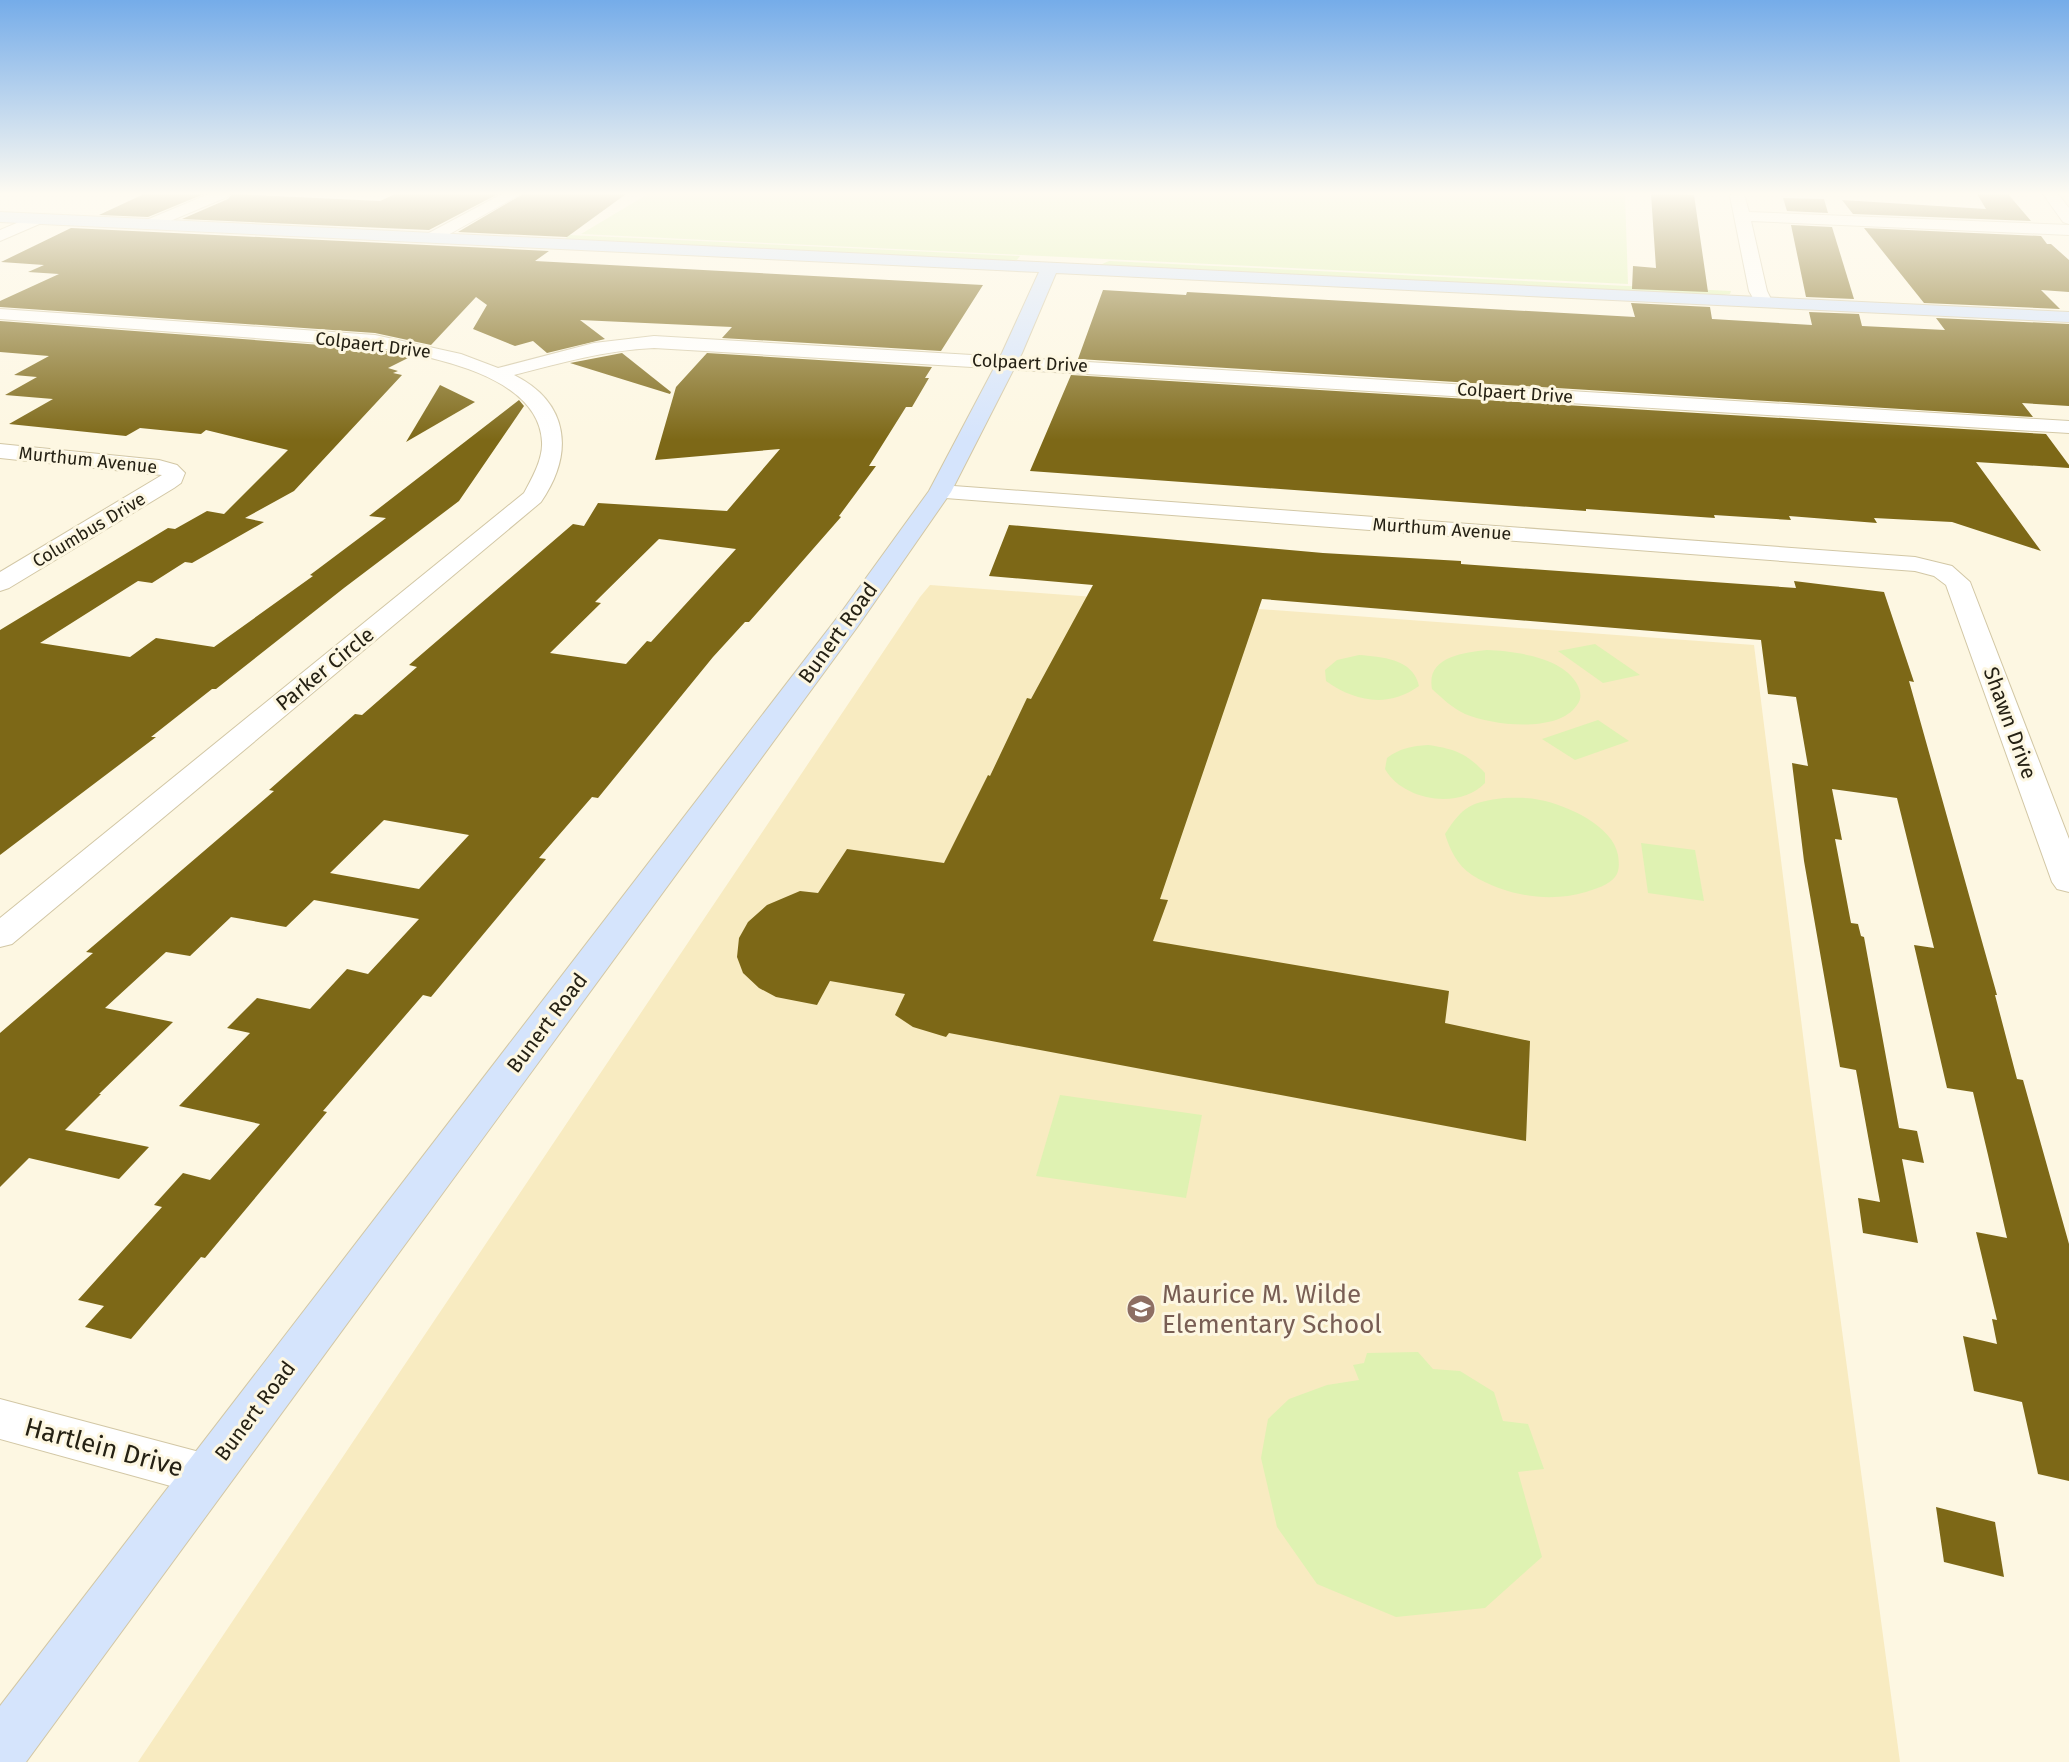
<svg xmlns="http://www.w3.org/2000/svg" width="2069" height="1762" viewBox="0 0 2069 1762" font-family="'Fira Sans',sans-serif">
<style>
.built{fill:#f8ebc1}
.green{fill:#dff2b2}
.building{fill:#7d6817;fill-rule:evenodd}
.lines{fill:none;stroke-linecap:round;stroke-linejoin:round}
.street-casing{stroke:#d2c7a5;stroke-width:2}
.secondary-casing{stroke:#d2c7a5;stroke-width:2}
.street{fill:#fff;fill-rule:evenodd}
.secondary{fill:#d5e4fc;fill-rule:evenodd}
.labels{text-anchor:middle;stroke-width:6;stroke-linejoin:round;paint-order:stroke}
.far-street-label{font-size:18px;fill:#252114;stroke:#fdf7e2}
.street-label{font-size:21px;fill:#252114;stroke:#fdf7e2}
.near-education-label{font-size:26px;fill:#785e54;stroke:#fdf7e2;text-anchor:start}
.near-street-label{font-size:26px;fill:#252114;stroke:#fdf7e2}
</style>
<rect width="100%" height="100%" fill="#fdf7e2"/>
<!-- built -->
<path class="built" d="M930,585l824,60 58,462 88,655h-1762l782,-1165z"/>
<!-- green -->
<g class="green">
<path d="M648,194h977l3,90 -1047,-50z"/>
<path d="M569,235l451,21 -4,5 -452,-21z"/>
<path d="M1109,261l622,30 -1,3 -7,1 -623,-30z"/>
<path d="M1595,644l45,31 -37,8 -45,-32z"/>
<path d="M1487,650c27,1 76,7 90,34 4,7 5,15 0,21 -19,29 -86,20 -112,9 -13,-6 -23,-16 -33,-25 -6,-32 30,-36 55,-39z"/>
<path d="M1359,655c22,2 54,3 60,31 -30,22 -64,16 -93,-5l-1,-11 12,-10z"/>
<path d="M1598,720l31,21 -54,19 -33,-21z"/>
<path d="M1428,745c27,4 38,8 57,28v10c-25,27 -82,18 -100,-14l2,-11c13,-10 25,-12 41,-13z"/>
<path d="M1504,798c11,0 25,-1 36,2 27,5 73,26 78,55 1,7 2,16 -3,22 -6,8 -20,12 -29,15 -37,11 -80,4 -114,-17 -15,-10 -22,-25 -27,-41 18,-28 26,-32 59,-36z"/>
<path d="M1641,843l54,7 9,51 -56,-8z"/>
<path d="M1060,1095l142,20 -16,83 -150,-22z"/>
<path d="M1418,1352l15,17 27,2 34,21 9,29 25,3 16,45 -26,3 24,85 -57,51 -89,9 -79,-33 -40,-57 -16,-69 7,-39 21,-20 38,-14 32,-5 -6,-15 11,-2 3,-10z"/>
</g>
<!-- building -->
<g class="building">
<path d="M144,194h60l-56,23 -49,-2z"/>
<path d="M232,194l148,7 15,-7h103l-69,36 -247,-11 46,-20z"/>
<path d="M523,194h103l-59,43 -109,-5z"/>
<path d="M1651,194l43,1 14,97 -76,-3 1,-23 23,2z"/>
<path d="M1977,194h31l23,27 -178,-7 -11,-14 144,9z"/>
<path d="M1783,198l41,1 4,14 -41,-2z"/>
<path d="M1791,225l41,2 22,72 -48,-2z"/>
<path d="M71,228l478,23 -14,10 448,24 -42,66 -219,-13 10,-11 -152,-7 25,19 -58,14 -14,-12 -18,5 -42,-17 14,-24 -11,-8 -45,48 -56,-12 -375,-26v-6l59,-27 -31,-2 16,-7 -43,-3z"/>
<path d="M1864,228l177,8 6,8h4l18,16v32l-28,-2 19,19 -136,-6z"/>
<path d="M1103,290l83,5 1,-3 448,25 -4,-14 79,4 2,12 100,6 -3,-13 50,2 3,12 83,4 -9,-12 133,6v82l-47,-3 11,14 -955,-58z"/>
<path d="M0,321l375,28 37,7 -24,12 10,3 -5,2 9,2 -108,116 -49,27 19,4 -72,41 -7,-1 -33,21 -14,-2 -98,62 90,14 26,-19 58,9 99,-71 -3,-1 76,-57 -17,-2 150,-116 5,6 -65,95 -115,87 -128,101h-4l-61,48h5l-156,118v-225l168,-102 7,1 32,-18 17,3 64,-64 -82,-20 -5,4 -61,-6 -14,8 -117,-12 44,-25 -48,-4 32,-18 -23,-2 35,-19 -49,-4z"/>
<path d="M622,353l49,39 -1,2 -100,-31z"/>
<path d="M707,353l225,14 -7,11h4l-17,29h-6l-37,59h7l-37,50 2,1 -92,105h-4l-32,35 -115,141 -6,-1 -53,61 7,1 -115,138 -8,-2 -100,116 4,1 -122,146 -4,-1 -70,82 -46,-12 19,-21 -26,-6 84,-93 -8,-2 29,-32 27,7 50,-56 -81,-18 71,-73 -23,-5 30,-30 53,11 37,-40 21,5 51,-55 -105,-19 -28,27 -55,-10 -41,39 -24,-4 -61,56 68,14 -74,72h2l-36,36 84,17 -30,32 -90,-21 -29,29v-154l93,-80 -7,-1 27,-23 161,-138 -5,-1 86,-76 7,1 55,-48 -8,-2 164,-141 11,2 14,-23 129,8 53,-62 -125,11 21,-73zM659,539l77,10 -85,93 -4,-1 -21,23 -76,-11 51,-50 -6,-1zM384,820l85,15 -50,54 -89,-16z"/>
<path d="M1071,375l975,59 23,31v3l-93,-6 65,89 -89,-29 -78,-4 3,5 -88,-7 2,4 -77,-5 1,3 -129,-9v2l-556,-40z"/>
<path d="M440,385l35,17 -69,40z"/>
<path d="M1009,525l314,28 138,8v3l335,24 -2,-7 90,11 30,90 -5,-1 88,314h-2l22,84 6,1 46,164v237l-31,-7 -16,-72 -48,-11 -11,-55 34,8 -5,-25 5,1 -21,-88 31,6 -19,-83 -15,-63 -26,-4 -33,-143 20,3 -37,-150 -65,-9 10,51 -7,-1 16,84 7,1 3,12 3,1 35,191 18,3 7,32 -22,-4 16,84 -55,-10 -5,-35 22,4 -24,-132 -16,-3 -36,-206 -12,-98 16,3 -12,-69 -28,-3 -7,-54 -499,-41 -102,300 8,1 -15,41 296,50 -4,32 85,18 -4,100 -577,-108 -3,4 -33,-10 -18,-12 10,-21 -75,-13 -13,24 -41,-8 -17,-9 -16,-15 -6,-16 2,-19 9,-16 19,-17 33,-14 18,2 29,-44 97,14 44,-88 2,1 37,-78 4,1 62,-114 -104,-9z"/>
<path d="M1936,1507l59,15 9,55 -60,-15z"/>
</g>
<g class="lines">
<!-- street casing -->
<g class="street-casing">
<g id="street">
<path d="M209,194h21l-3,3 -71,30h-12l-2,-3 2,-3z"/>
<path d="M502,194h19l-82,46h-12l-2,-3 2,-3z"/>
<path d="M1732,194h12l5,18 320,13v10l-318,-14 16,70 5,10 -3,4h-12l-8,-14 -19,-95z"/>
<path d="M2043,194h15l11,14v16l-6,-2z"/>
<path d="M38,214l6,2 2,3 -2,3 -44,19v-11z"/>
<path d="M0,309l375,26 86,19 37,14 96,-25 60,-7 1415,85v12l-1415,-85c-48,2 -93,15 -140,27 56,28 60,79 27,127l-529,442 -12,3v-29l524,-425c8,-15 19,-34 18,-51 -3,-68 -115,-86 -167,-95l-375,-28z"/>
<path d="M0,444l159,16 18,5 8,8 -4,10 -7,5 -165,100 -9,3v-19l162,-97 -162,-17z"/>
<path d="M940,485l975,72 37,9 18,16 99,257v53l-12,-3 -5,-7 -106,-297 -12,-9 -19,-5 -983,-74 -3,-5 3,-5z"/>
<path d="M0,1399l207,55 17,6 7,15 -7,15 -17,6 -207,-57z"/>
</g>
</g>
<!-- secondary casing -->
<g class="secondary-casing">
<path id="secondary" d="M0,212l2069,100v10l-1013,-49 -34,80 -71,139 -93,134 -832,1136h-26v-56l840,-1092 89,-123 73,-138 37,-81 -1039,-50z"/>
</g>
<!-- street -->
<use href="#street" class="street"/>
<!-- secondary -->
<use href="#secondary" class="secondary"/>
</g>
<!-- sky -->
<linearGradient id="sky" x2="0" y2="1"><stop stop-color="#75ace9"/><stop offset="0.44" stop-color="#fefbf2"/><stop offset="1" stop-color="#fefbf2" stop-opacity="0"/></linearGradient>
<rect width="2069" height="440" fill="url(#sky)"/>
<!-- icons -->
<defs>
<g id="school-disc" transform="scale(1.5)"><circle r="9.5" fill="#8d6e63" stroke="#fdf7e2"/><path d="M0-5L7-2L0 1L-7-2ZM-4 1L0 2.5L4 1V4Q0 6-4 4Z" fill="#fff"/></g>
</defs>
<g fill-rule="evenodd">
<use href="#school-disc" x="1141" y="1309"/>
</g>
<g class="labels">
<!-- far-street labels -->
<g class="far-street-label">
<text transform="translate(373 345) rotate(7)" y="6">Colpaert Drive</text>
<text transform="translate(1030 363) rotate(3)" y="6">Colpaert Drive</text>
<text transform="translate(1515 393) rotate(4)" y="6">Colpaert Drive</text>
<text transform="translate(88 460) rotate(6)" y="6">Murthum Avenue</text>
<text transform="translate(1442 529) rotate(4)" y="6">Murthum Avenue</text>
<text transform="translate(89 530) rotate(-31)" y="6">Columbus Drive</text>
</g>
<!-- street labels -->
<g class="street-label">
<text transform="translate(838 633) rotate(-54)" y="7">Bunert Road</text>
<text transform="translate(325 669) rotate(-39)" y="7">Parker Circle</text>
<text transform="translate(2010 723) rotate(70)" y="7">Shawn Drive</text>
<text transform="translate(547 1023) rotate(-53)" y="7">Bunert Road</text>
<text transform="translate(255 1411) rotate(-53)" y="7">Bunert Road</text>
</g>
<!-- near-education labels -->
<g class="near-education-label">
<text x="1162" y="1303">Maurice M. Wilde<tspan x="1162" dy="30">Elementary School</tspan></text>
</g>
<!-- near-street labels -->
<g class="near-street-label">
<text transform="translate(104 1447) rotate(15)" y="9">Hartlein Drive</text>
</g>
</g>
</svg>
